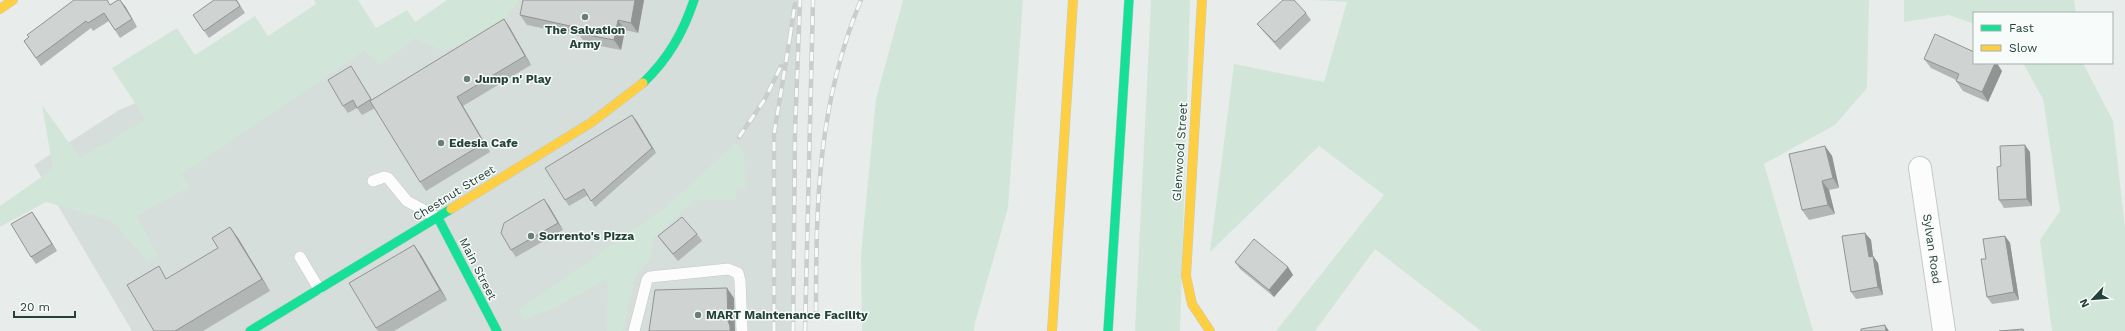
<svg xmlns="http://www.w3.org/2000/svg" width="2125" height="331" viewBox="0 0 2125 331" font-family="'Work Sans',sans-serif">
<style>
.built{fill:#d6dedb}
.green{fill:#d1e6d8}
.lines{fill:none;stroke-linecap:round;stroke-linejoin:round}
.lane-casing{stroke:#c5cac8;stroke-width:12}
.street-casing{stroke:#c5cac8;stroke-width:24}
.fast-casing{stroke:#c3cbc8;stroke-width:10}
.slow-casing{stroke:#c3cbc8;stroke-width:10}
.lane{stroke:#fcfcfc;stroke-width:11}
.street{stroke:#fcfcfc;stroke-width:22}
.fast{stroke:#16e098;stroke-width:9}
.slow{stroke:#ffcf43;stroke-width:9}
.rail-casing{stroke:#c9cdcc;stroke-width:4.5}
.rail{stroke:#f7fbf9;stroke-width:3;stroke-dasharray:9;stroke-linecap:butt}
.wall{fill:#b2b6b5}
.shaded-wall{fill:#919493}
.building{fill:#cfd4d2;stroke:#919493}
.poi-dot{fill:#697e78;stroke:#f7fbf9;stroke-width:1.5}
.labels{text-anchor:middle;stroke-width:3;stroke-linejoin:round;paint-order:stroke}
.poi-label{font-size:12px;font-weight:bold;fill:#24423a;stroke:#f7fbf9;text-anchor:start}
.street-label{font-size:12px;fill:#24423a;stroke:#f7fbf9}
</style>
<rect width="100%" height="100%" fill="#e8edeb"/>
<!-- built -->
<path class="built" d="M476,0h324l-5,131 -2,200h-661l-98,-166 85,-55 91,-39 155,-22z"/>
<!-- green -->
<g class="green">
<path d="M314,0h44l18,28 31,-18 8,12 32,-22h73l-28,33 -49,18 -28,-13 -35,27 -15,-15 -184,125 8,12 -53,29 22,40 -10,5 -37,-41 -65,-18 -46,25v-21l53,-37 -11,-64 38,53 66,-38 -34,-52 65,-40 18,27 60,-39 13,20 48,-32z"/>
<path d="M903,0h120l-15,208 -33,115 -1,8h-112l-1,-77 15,-155z"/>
<path d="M1151,0h39l-10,331h-45z"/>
<path d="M1310,0h559l-2,88 -32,37 -71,39 49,167h-332l-106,-82 -60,82h-39l108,-136 -65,-49 -109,106 24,-188 90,18 23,-80z"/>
<path d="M1904,0h170l2,13h-102v11l-25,-9 -45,7z"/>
<path d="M2023,63h60l30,58 12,107v103h-73l-12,-91 20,-29 -17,-112z"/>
<path d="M736,143l8,10 1,35 -9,1v11h-41l-42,38 -2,21 -12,11 -4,7 -12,54h-16l1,-45 -3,-6 -53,29 -29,11 -4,-10 146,-102z"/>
</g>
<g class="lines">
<!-- lane casing -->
<g class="lane-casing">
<g id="lane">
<path d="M373,181l11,-4 4,1 19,23 31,17"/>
<path d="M300,257l19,32"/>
<path d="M634,331l13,-51 3,-3 78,-8 10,4 2,8 2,50"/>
</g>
</g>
<!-- street casing -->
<g class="street-casing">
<path id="street" d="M1920,168l24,163"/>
</g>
<!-- fast casing -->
<g class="fast-casing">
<g id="fast">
<path d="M643,83c25,-24 40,-50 51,-83"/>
<path d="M438,218l59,113"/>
<path d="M250,331l201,-122"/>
<path d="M1108,331l21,-331"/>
</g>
</g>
<!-- slow casing -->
<g class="slow-casing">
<g id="slow">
<path d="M1202,0l-16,276 6,28 18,27"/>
<path d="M0,9l13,-9"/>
<path d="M451,209l141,-87 51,-39"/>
<path d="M1052,331l21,-331"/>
</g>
</g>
<!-- lane -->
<use href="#lane" class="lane"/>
<!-- street -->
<use href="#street" class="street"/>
<!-- fast -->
<use href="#fast" class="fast"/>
<!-- slow -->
<use href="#slow" class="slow"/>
<!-- rail casing -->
<g class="rail-casing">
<g id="rail">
<path d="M790,36l5,-32"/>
<path d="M739,137l26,-38 16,-33"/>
<path d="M816,311c0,-110 2,-208 45,-311"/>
<path d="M774,331v-197l17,-103"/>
<path d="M793,331l2,-200 5,-131"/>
<path d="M805,331l8,-331"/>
</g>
</g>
<!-- rail -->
<use href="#rail" class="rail"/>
</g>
<!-- wall -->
<g class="wall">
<path d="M237,0l8,13 -36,25 -16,-23z"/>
<path d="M644,0l-6,33 -13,-3 -4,20 -36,-7 -5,-7 -53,-11 -7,-10z"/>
<path d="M111,4l14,2 12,21 -17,11 -11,-17 -16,10 -2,-3 -50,38 -17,-25 5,-3z"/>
<path d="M1306,13l5,7 -31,30 -17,-19 -6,-7z"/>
<path d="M504,19l6,9 21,37 -68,41 27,46 -64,39 -6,-9 -45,-74 -13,7 -5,-7 -9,5 -5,-7 13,-32 16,26z"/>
<path d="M1924,59l78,12 -14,31 -25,-11 -7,-10v-1l-25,-12z"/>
<path d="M636,120l20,33 -61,54 -7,-12 -19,11 -4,-6z"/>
<path d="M1825,146l7,10 7,32 -10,2 6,24 -26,6 -7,-10z"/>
<path d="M2030,152l2,54 -28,2 -5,-8z"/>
<path d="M549,206l14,24 -47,27 -5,-7z"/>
<path d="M32,212l25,39 -21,13 -5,-7z"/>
<path d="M230,227l8,11 32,53 -67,40h-49l64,-83z"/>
<path d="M1865,233l6,7 2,16 5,7 5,32 -27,4 -5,-7z"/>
<path d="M697,234l5,7 -24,20 -14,-17 -6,-8z"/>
<path d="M2005,236l5,7 9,57 -27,4 -5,-7z"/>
<path d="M414,245l7,10 26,45 -53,31h-16l-2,-3z"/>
<path d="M1235,262l53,5 5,8 -19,22 -34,-28z"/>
</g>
<!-- shaded-wall -->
<g class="shaded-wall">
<path d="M120,0l5,6 12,21 -5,-8z"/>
<path d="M635,0h9l-6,33 -7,-10z"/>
<path d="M504,19l6,9 21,37 -6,-9z"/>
<path d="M618,20l7,10 -4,20 -7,-10z"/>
<path d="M1995,63h2l5,8 -14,31 -6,-10z"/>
<path d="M457,97l6,9 27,46 -6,-9z"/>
<path d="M632,115l4,5 20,33 -4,-5z"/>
<path d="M2025,145l5,7 2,54 -5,-7z"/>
<path d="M1825,146l7,10 7,32 -6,-10z"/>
<path d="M1822,181l7,9 6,24 -7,-9z"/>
<path d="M544,199l5,7 14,24 -5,-7z"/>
<path d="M32,212l5,7 20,32 -5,-7z"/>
<path d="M230,227l8,11 32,53 -8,-12z"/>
<path d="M1865,233l6,7 2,16 5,7 5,32 -5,-8 -9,-30z"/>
<path d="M2005,236l5,7 9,57 -5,-8z"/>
<path d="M414,245l7,10 26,45 -7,-10z"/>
<path d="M1288,267l5,8 -19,22 -5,-7z"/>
<path d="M727,288l7,10 1,33h-5l-2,-10z"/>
<path d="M1885,325l4,6h-3z"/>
</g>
<!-- building -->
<g class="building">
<path d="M74,0h33l3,5 8,-5h2l12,19 -17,11 -11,-17 -16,10 -2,-2 -50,37 -12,-17 5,-4 -2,-2z"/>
<path d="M214,0h22l4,6 -36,25 -11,-16z"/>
<path d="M523,0h112l-4,23 -13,-3 -4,20 -36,-7 1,-5 -59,-13z"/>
<path d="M1283,0h11l12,13 -31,29 -18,-18z"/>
<path d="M504,19l21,37 -68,41 27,46 -64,39 -50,-81z"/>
<path d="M1935,34l39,18v11h21l-13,29 -26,-11 3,-7 -35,-15z"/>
<path d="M351,66l20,33 -14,9 -4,-8 -10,6 -15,-26z"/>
<path d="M632,115l20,33 -61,53 -7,-12 -19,11 -20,-32z"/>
<path d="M2025,145l2,54 -28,1 -2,-33 4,-1 -1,-20z"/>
<path d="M1825,146l8,32 -11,3 6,24 -26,5 -13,-56z"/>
<path d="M544,199l14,24 -47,27 -10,-17 3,-10z"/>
<path d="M32,212l20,32 -21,13 -20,-33z"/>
<path d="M682,217l15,17 -24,20 -15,-18z"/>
<path d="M230,227l32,52 -87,52h-21l-27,-46 32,-19 7,13 52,-31 -6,-10z"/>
<path d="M1865,233l4,24 4,-1 5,31 -27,5 -9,-56z"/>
<path d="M2005,236l9,56 -27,5 -6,-38h5l-3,-20z"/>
<path d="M1254,239l34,28 -19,23 -34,-28z"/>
<path d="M414,245l26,45 -64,38 -27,-45z"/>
<path d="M727,288l1,33 2,5v5h-81l6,-41z"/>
<path d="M1885,325l1,6h-25v-2z"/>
<path d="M2023,329l1,2h-25z"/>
</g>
<!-- markers -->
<g class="poi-dot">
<circle cx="585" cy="17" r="4"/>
<circle cx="467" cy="79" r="4"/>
<circle cx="441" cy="143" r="4"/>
<circle cx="531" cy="236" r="4"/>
<circle cx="698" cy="315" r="4"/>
</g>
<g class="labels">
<!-- poi labels -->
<g class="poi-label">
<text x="585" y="34" text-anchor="middle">The Salvation<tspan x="585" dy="14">Army</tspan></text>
<text x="475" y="83">Jump n' Play</text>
<text x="449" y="147">Edesia Cafe</text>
<text x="539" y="240">Sorrento's Pizza</text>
<text x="706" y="319">MART Maintenance Facility</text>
</g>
<!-- street labels -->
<g class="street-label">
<text transform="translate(1180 152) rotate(-86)" y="4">Glenwood Street</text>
<text transform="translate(454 193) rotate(-32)" y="4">Chestnut Street</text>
<text transform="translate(1932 249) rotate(82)" y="4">Sylvan Road</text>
<text transform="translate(478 269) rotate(63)" y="4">Main Street</text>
</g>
</g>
<!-- legend -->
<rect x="1973" y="12" width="140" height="52" fill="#f7fbf9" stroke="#a3b1ad"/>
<rect x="1981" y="25" width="20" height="6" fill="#16e098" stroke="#a3b1ad"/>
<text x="2009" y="32" font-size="12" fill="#24423a">Fast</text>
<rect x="1981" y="45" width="20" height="6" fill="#ffcf43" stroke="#a3b1ad"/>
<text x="2009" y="52" font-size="12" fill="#24423a">Slow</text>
<!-- north arrow -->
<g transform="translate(2093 299) rotate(244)" stroke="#f7fbf9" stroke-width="3" paint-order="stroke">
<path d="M0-3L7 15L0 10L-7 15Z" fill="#24423a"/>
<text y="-6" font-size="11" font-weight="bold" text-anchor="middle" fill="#24423a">N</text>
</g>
<!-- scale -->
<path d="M14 311v6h61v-6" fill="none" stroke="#24423a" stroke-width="2"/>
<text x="20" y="311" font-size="12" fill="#24423a" stroke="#f7fbf9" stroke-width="3" paint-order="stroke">20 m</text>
</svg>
